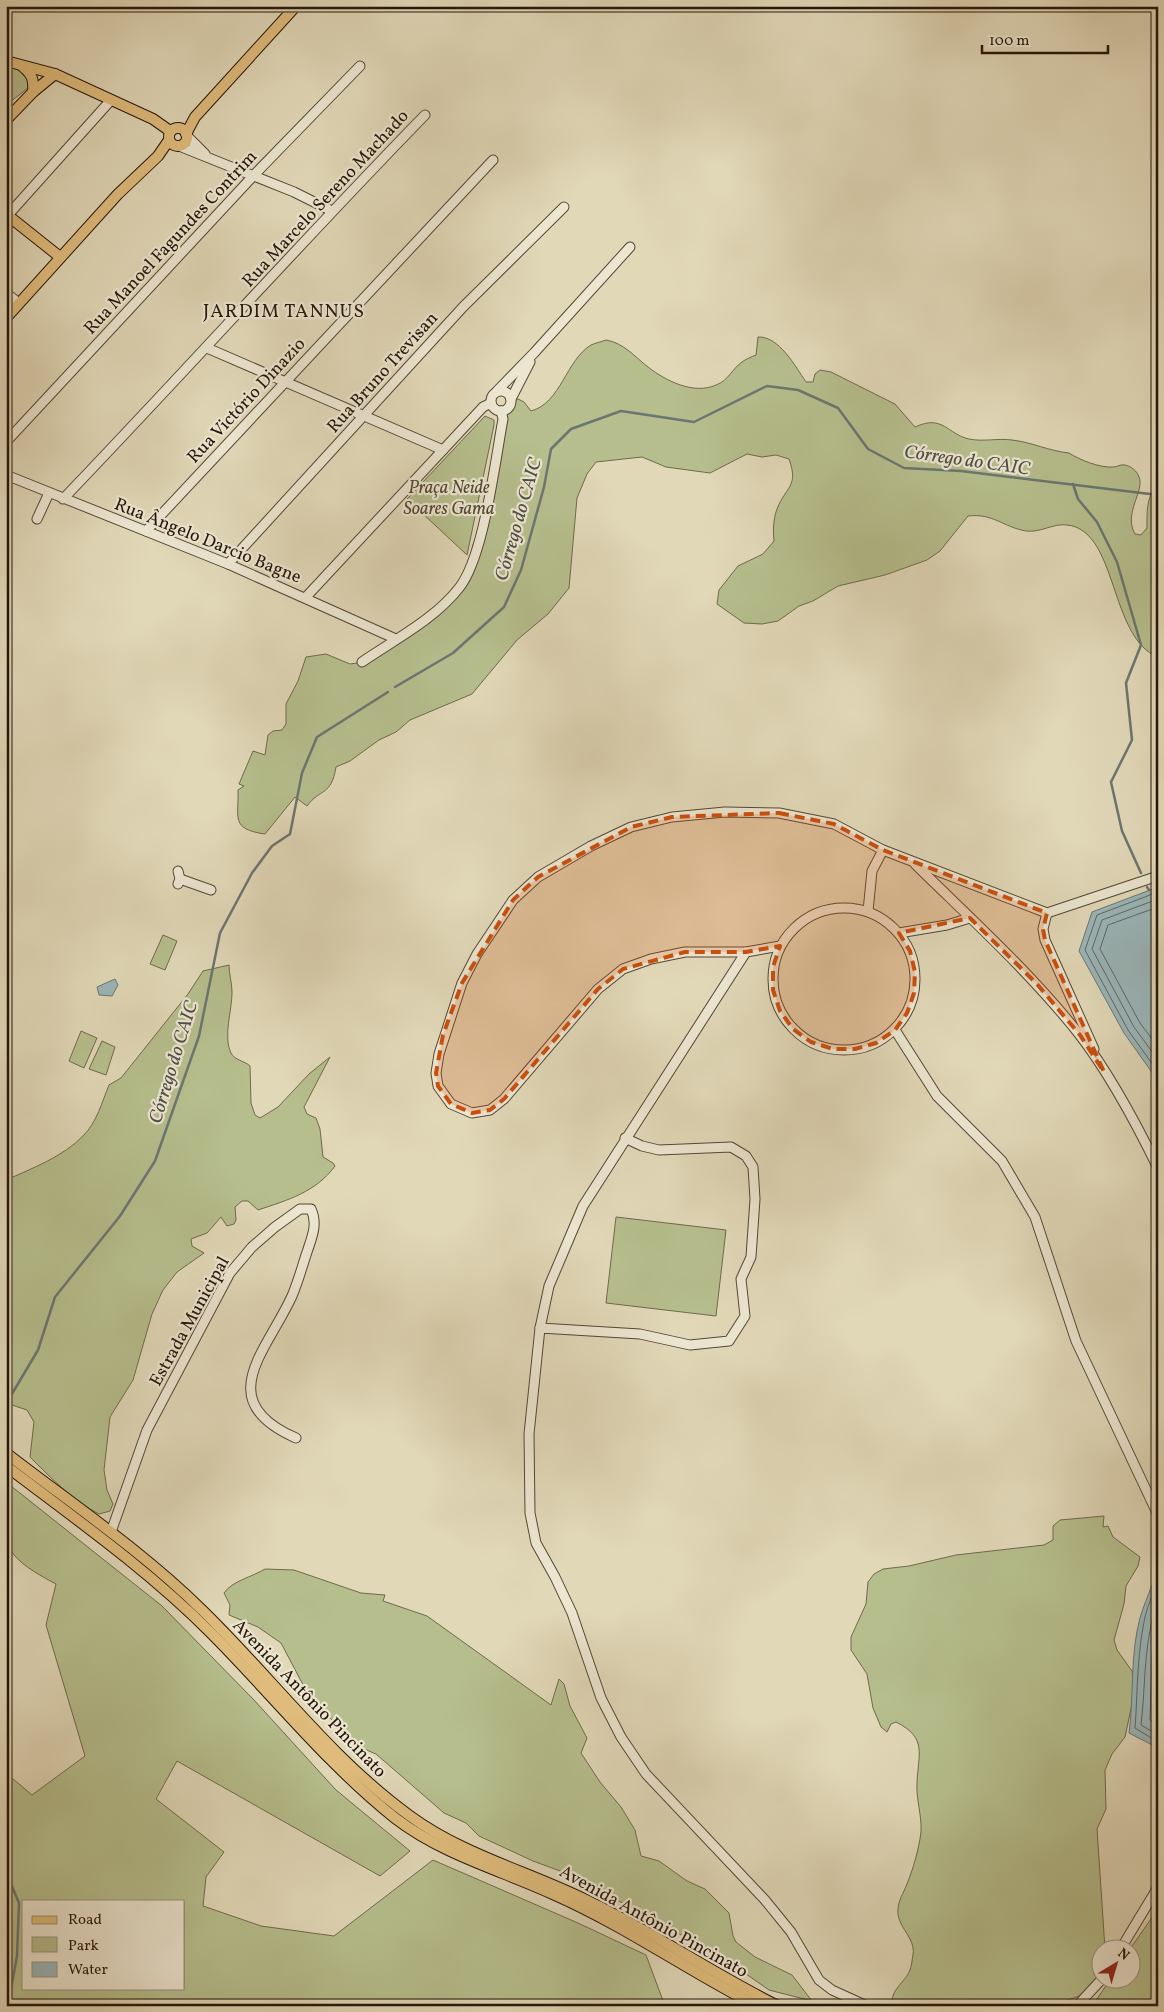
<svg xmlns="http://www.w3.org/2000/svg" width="1164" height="2012" viewBox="0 0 1164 2012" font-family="Vollkorn,serif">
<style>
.green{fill:#b6be8d;stroke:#6e6a4b;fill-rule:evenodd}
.water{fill:#9ab6ba;stroke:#6b7673}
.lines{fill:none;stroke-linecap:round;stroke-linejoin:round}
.shore{stroke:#606662;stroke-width:1}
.stream{stroke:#6b7673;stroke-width:2.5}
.minor-casing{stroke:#544635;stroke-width:11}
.major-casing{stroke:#251509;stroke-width:12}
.minor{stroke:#ece6d1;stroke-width:9}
.major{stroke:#e0bc7c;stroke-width:10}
.marked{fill:#cb4f0c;fill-opacity:0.2;stroke:#cb4f0c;stroke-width:4;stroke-dasharray:10 6;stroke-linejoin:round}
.labels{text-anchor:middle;stroke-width:4.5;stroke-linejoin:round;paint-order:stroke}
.street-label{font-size:18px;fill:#251509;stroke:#ece6d1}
.park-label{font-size:18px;font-style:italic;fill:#504831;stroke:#ece6d1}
.neighbourhood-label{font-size:19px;letter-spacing:1px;fill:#251509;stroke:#ece6d1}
.water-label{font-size:19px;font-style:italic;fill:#4e4d47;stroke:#ece6d1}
</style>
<rect width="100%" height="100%" fill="#e1d8b8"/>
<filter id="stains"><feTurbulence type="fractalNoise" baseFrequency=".004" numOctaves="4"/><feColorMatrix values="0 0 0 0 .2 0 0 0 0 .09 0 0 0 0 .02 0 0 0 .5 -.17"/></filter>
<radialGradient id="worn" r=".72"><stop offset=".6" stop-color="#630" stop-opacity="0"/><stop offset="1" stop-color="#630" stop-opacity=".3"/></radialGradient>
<!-- green -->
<g class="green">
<path d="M6,65l17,5 6,12 -1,6 -18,14 -4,-16z"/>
<path d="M758,337c21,-1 37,29 48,45h7l2,-8 5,-4 11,2 64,32 20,23c28,-13 32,7 54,12 14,3 29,-1 43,1 19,2 37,11 57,13 11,7 31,15 44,14 5,0 7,-3 12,-2 6,1 12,6 14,12 6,14 -16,36 -4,57l6,1 6,-7c0,-15 -1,-32 11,-44v173c-49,-19 -40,-127 -91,-132 -14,-2 -26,8 -41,6 -23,-4 -33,-18 -58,-15l-28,35 -13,9 -42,15 -47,11 -25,15 -14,5 -21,15 -16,3 -18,-1 -27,-19 2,-14 19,-24 25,-12 11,-13c-1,-11 -1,-21 3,-32 9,-23 22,-22 12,-50l-13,-4 -14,2 -15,-3 -37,19 -44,-6 -24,-10 -46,5 -9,12 -10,24 -8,90 -21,26 -31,26 -45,54 -62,26 -14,12 -17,8 -29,21 -14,6c-5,30 -16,21 -29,39l-12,-9 -30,37c-35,-5 -26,-16 -27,-44l6,-4 -5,-2 14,-33 12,4 3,-20 5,-4 9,-1 4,-6v-20l12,-23 8,-24 20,-3 24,10 14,-2 39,-22 65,-66 5,-29 22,-56 8,-73 7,-14 8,-3 6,3 7,9c30,-8 35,-51 60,-66 4,-2 10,-3 15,-5 18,3 29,17 42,27 18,14 46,28 68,18 12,-4 16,-16 26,-23 4,-3 9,-5 14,-7z"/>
<path d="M485,416l9,4v5l-27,130 -60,-56z"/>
<path d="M163,935l14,6 -12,29 -15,-6z"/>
<path d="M229,965c0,9 3,18 3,27 0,19 -9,44 -1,61 3,7 14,8 19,13l1,37 4,12 5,3 18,-11 31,-33 21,-17 -26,50 3,7 9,4 4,11 3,28 10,6 2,3c-19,26 -47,34 -77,44l-10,-9h-6l-7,6 1,13 -2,4 -7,2 -6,-9 -14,16 -16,6 1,7 12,7 -27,19 -14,18 -11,24 -19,66 -23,37 -6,53 3,20 6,14 -3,7 -11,3c-26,-13 -48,-36 -69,-57l4,-35 -7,-12 -21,-7v-223c25,-11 58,-24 77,-44 14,-14 19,-34 26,-51l12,-7 67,-84 15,-23z"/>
<path d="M81,1031l16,7 -13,30 -15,-7z"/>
<path d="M102,1041l13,6 -9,28 -17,-6z"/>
<path d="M616,1217l110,13 -10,86 -110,-13z"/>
<path d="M6,1482l156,124 92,94 82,90 74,61 -30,25 -203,-115 -21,38 68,53 -18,25 -3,29 58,20 73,10 99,-76 145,63 68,32 19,51h-659v-233l26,22 53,-39 -39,-131 10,-41c-13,-7 -32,-17 -42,-29 -11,-14 -8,-55 -8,-73zM24,1901h160v87h-160z"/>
<path d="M1104,1516l-1,11 5,-1 5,11 27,20 -2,9 -12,20 -2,18 -10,36 3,10 15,21 2,10 -1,18 -8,38 -13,17 -7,16 1,39 -9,20 8,120 -3,1v30l-7,8 -18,9 -29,9h-156c-2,-17 13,-23 18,-36 2,-5 2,-11 3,-15 3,-18 -17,-28 -15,-46 0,-8 6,-17 9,-25 6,-15 12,-35 14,-52 1,-16 -5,-33 -4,-49 1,-29 11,-45 -21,-61l-5,2 -4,8 -6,-5 -8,-19 -6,-34 -16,-24v-13l15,-33 2,-22 6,-8 9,-5 26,-3 47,-11 88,-10 9,-5v-14l7,-6z"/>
<path d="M265,1569l29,1 67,23 24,2 -2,6 44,15 124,89 8,-26 5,5 6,22 17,32 -6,15 19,29 21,25 14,23 6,26 18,5 28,20 18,8 24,24 4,23 3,6 19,15 37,18 20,26 -43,-11 -30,-21 -97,-57 -47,-22 -24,-15 -38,-14 -54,-25 -13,-13 -22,-10 -68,-59 -14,-6 -14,-12 -38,-38 -29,-55 -23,-16 -29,-12 1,-10 -6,-12c8,-12 28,-16 41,-24z"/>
<path d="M1158,1909v97h-66l18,-26h22l-2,-31z"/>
</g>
<!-- water -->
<g class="water">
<path d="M1158,887v194l-34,-48 -45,-82 13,-39z"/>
<path d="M115,979l3,6 -6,11 -13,-1 -2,-8z"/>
<path d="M1158,1582v166l-29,-15c5,-38 1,-79 11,-115 3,-11 8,-22 12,-33z"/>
</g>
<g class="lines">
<!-- shore -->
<g class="shore">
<path d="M1158,892l-61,23 -12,35 43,80 30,42"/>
<path d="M1158,899l-56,21 -10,29 42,78 24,33"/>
<path d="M1158,907l-50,18 -8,24 40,74 18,24"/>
<path d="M1158,1588c-22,22 -20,108 -23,140l23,14"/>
<path d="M1158,1601c-15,41 -12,82 -17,124l17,10"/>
<path d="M1158,1623l-6,32 -2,65 8,6"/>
</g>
<!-- stream -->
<g class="stream">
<path d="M1073,484l5,15 19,23 20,40 24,83 -15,38 6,57 -21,42 11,49 19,42"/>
<path d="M395,687l58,-34 51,-46 17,-37 23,-83 7,-38 20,-20 50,-18 73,11 73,-36 31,4 40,18 30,41 36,19 57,3 197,24"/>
<path d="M1147,887l2,3"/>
<path d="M6,1404l32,-54 17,-53 65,-81 35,-55 44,-125 21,-103 32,-60 20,-27 18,-12 12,-61 15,-36 71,-45"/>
<path d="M6,1872l13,31 -2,53 -9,50"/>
</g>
<!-- minor casing -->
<g class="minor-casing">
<g id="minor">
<path d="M187,136l18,18"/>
<path d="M179,146l115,46 38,19"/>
<path d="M8,215l103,-115"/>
<path d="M6,293l13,10"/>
<path d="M207,348l236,102"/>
<circle cx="501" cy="401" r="10"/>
<path d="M497,391l37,-38 96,-106"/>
<path d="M511,399l19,-37"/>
<path d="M6,442l248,-267 106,-109"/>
<path d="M6,475l222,89 168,75"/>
<path d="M63,499c122,-127 239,-258 362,-384"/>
<path d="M37,519l12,-26"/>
<path d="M146,531l347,-371"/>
<path d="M228,564l235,-257 101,-100"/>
<path d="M306,597l177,-190 8,-4"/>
<path d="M362,662c32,-22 73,-43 97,-74 25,-31 36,-127 44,-169l-2,-8"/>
<path d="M915,864c56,55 115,108 164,170 31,40 57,89 79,134"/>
<path d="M178,871l2,8 -2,5"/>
<path d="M180,879l31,11"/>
<circle cx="844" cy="979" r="71"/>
<path d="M868,911l4,-40 11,-21"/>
<path d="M1047,913l-4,16 2,11 49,109"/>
<path d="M899,933l48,-8 23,-7"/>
<path d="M780,946l-34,6h-61l-34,7 -28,10 -25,20 -94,110 -14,11 -18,3 -21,-9 -13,-18 -2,-13 3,-19 23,-71 15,-29 36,-54 25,-23 53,-31 40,-19 41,-10 53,-5 54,1 55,11 49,26 164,63 111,-37"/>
<path d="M895,1030l42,66 65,65 33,56 41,124 82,174"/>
<path d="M625,1138l17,8 17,4 72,-3 15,9 7,11 2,32 -4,58 -10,22 4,37 -16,25 -39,4 -50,-11 -100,-6 -11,106 1,79 6,30 19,34 17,36 29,85 20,39 25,37 119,126 26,32 28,48 13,10 35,16"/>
<path d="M540,1328l9,-42 34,-80 163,-254"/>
<path d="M111,1532l36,-102 83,-157 22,-26 23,-20 25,-18h11c7,15 1,28 -4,43 -5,15 -9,30 -15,44 -25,55 -81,105 4,142"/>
<path d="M1120,1950l38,-63"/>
<path d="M1077,2006l25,-27"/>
</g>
</g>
<!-- major casing -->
<g class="major-casing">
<g id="major">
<path d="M6,61l49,13 98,45 17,12"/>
<path d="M22,66c10,8 12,13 11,26"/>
<path d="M6,120l27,-28 22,-18"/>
<circle cx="178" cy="137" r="9"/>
<path d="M186,134l9,-17 101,-111"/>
<path d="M6,214l54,43"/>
<path d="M6,318l112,-124 40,-38 11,-16"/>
<path d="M6,1453c66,51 136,98 196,157 70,68 128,148 208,206 53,39 120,56 178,85 65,31 125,73 190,105"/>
<path d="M6,1466c70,53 142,104 204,166 62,62 116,131 185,186 48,37 106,52 160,77 70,31 134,76 202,111"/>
</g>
</g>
<!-- minor -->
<use href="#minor" class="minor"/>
<!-- major -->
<use href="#major" class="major"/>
</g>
<!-- marked area -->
<path class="marked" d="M779,813l55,11 49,26 164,63 -4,16 2,11 59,132 -24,-37 -43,-51 -67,-66 -71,15 11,18 5,21 -1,21 -7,20 -12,17 -19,13 -21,6h-22l-22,-7 -18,-13 -13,-18 -7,-21v-23l7,-21 -34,6h-61l-62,17 -25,20 -94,110 -14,11 -18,3 -21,-9 -13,-18 -2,-13 7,-38 19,-52 51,-83 25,-23 93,-50 41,-10z"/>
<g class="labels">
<!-- street labels -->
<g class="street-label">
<text transform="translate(325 198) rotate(-47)" y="6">Rua Marcelo Sereno Machado</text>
<text transform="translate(170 242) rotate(-47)" y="6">Rua Manoel Fagundes Contrim</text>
<text transform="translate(382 372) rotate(-48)" y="6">Rua Bruno Trevisan</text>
<text transform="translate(246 400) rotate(-47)" y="6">Rua Victório Dinazio</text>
<text transform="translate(208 540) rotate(22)" y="6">Rua Ângelo Darcio Bagne</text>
<text transform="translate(189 1321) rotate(-61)" y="6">Estrada Municipal</text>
<text transform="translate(310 1698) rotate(46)" y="6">Avenida Antônio Pincinato</text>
<text transform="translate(654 1921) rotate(29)" y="6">Avenida Antônio Pincinato</text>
</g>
<!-- park labels -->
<g class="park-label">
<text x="449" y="493">Praça Neide<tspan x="449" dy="21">Soares Gama</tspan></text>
</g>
<!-- neighbourhood labels -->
<g class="neighbourhood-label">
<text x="284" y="317">JARDIM TANNUS</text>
</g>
<!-- water labels -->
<g class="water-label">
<text transform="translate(967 459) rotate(8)" y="7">Córrego do CAIC</text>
<text transform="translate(517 519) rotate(-74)" y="7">Córrego do CAIC</text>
<text transform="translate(172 1062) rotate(-73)" y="7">Córrego do CAIC</text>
</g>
</g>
<!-- margin -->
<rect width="1164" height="2012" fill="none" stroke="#e1d8b8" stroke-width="25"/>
<rect x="8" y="8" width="1149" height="1997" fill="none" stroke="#251509" stroke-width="2.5"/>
<rect x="12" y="12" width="1139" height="1987" fill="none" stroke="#251509"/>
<!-- legend -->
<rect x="22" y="1900" width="162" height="90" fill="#ece6d1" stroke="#9c9281"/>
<rect x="32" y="1916" width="25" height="8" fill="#e0bc7c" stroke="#9c9281"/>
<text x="68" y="1924" font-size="15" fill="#251509">Road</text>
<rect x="32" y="1937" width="25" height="15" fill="#b6be8d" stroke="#9c9281"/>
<text x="68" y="1950" font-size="15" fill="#251509">Park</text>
<rect x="32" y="1962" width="25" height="15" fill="#9ab6ba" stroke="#9c9281"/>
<text x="68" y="1974" font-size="15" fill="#251509">Water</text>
<!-- north arrow -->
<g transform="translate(1116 1964) rotate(38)"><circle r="24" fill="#ece6d1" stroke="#9c9281"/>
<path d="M0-4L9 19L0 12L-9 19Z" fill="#8f2418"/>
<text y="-8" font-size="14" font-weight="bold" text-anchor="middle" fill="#251509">N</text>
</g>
<!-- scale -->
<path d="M982 45v8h126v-8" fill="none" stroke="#251509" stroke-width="2.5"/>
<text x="989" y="45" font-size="15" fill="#251509" stroke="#ece6d1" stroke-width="4" paint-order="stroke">100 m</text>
<rect width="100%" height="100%" filter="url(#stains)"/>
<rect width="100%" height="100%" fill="url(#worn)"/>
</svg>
